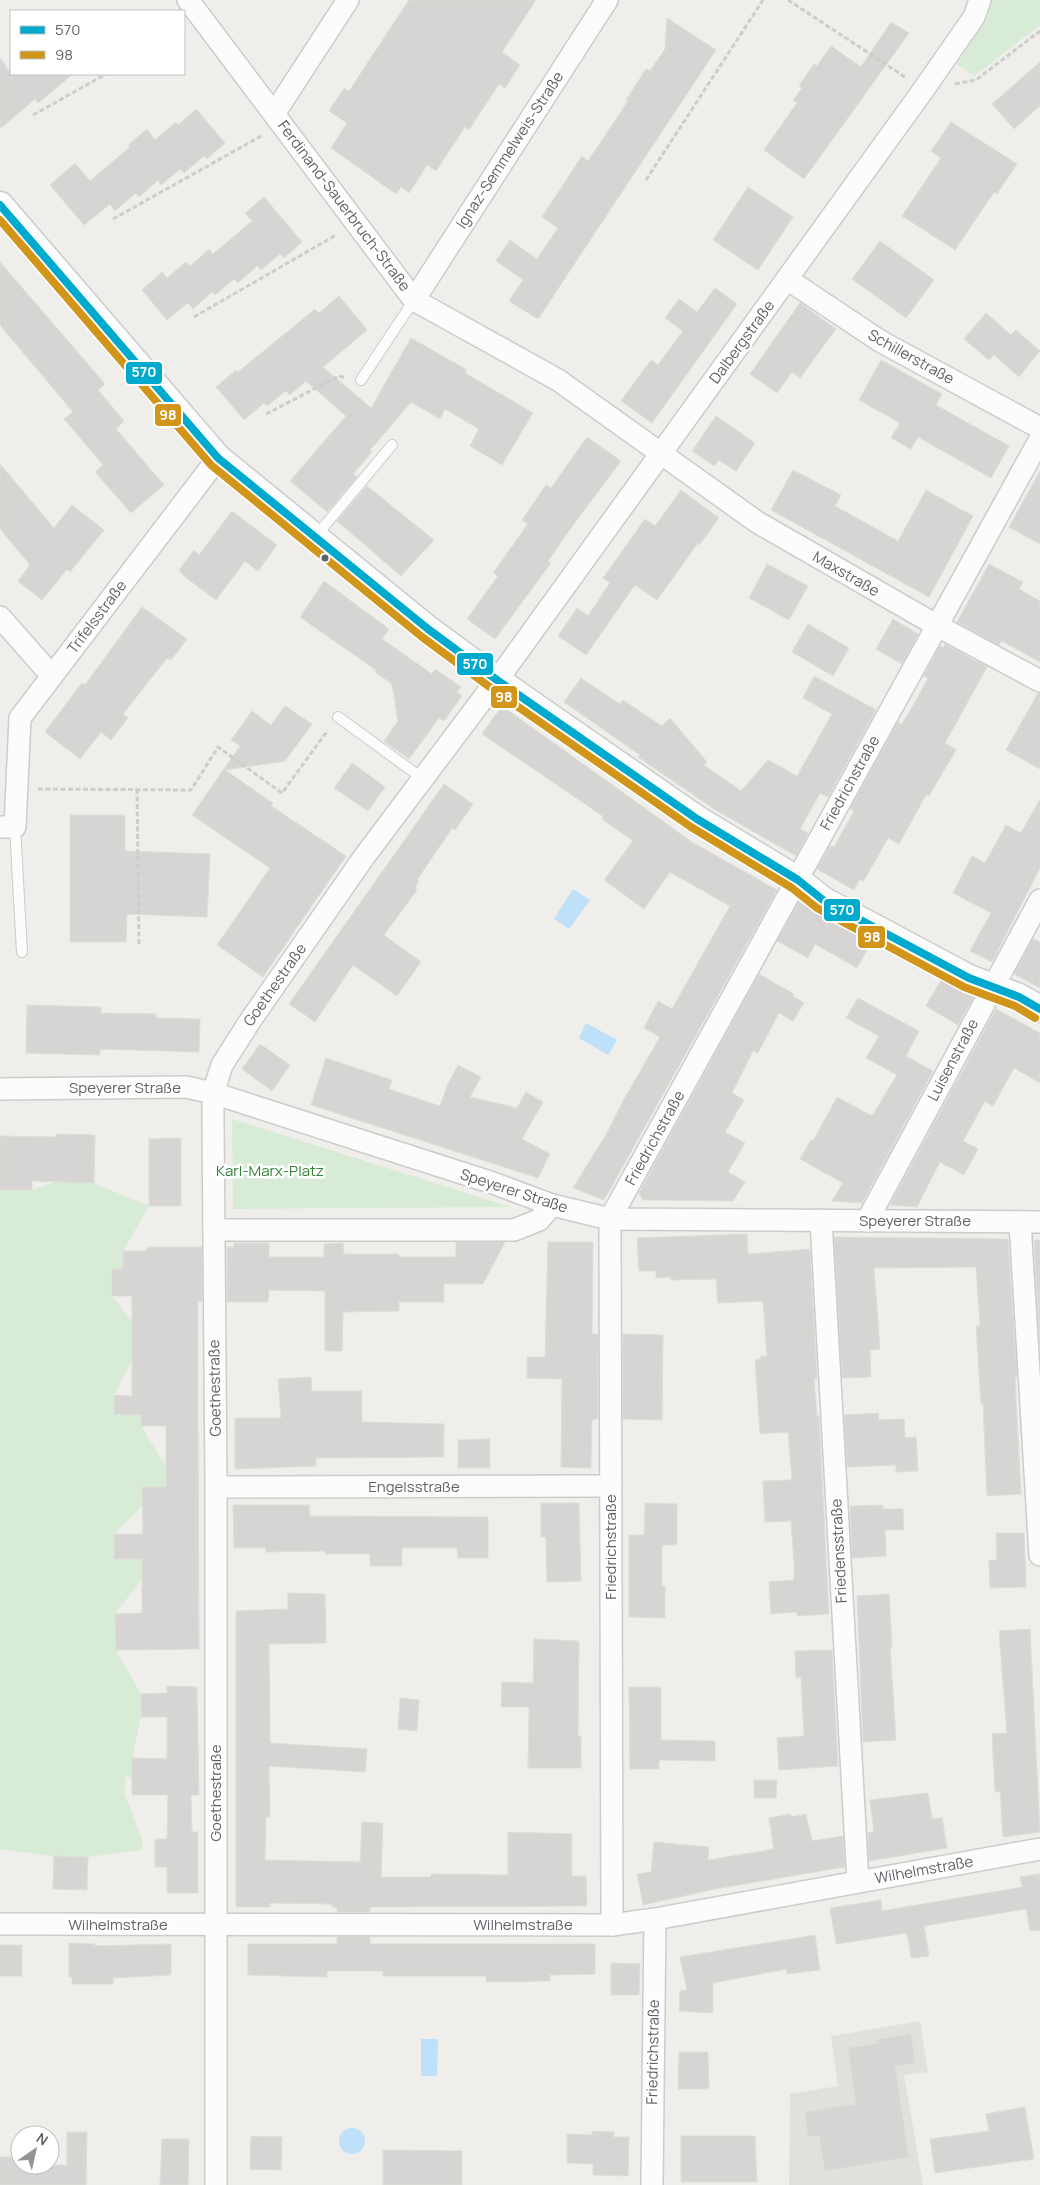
<svg xmlns="http://www.w3.org/2000/svg" width="1040" height="2185" viewBox="0 0 1040 2185" font-family="Manrope,sans-serif">
<style>
.education{fill:#e2e0da}
.green{fill:#d8ebd6}
.water{fill:#bfe0f9}
.building{fill:#d6d5d3;stroke:#deddd9}
.lines{fill:none;stroke-linecap:round;stroke-linejoin:round}
.service-casing{stroke:#cbcccc;stroke-width:12}
.minor-casing{stroke:#cbcccc;stroke-width:24}
.tertiary-casing{stroke:#cbcccc;stroke-width:29}
.path{stroke:#cacfcc;stroke-width:3;stroke-dasharray:5 2.5;stroke-linecap:butt}
.service{stroke:#fdfcfc;stroke-width:10}
.minor{stroke:#fdfcfc;stroke-width:21}
.tertiary{stroke:#fdfcfc;stroke-width:26}
.bus-1-casing{stroke:#fff;stroke-width:11}
.bus-2-casing{stroke:#fff;stroke-width:11}
.bus-1{stroke:#00a9ce;stroke-width:8}
.bus-2{stroke:#d1951a;stroke-width:8}
.bus-dot{fill:#5f6368;stroke:#fff;stroke-width:2}
.labels{text-anchor:middle;stroke-width:5;stroke-linejoin:round;paint-order:stroke}
.street-label{font-size:15px;fill:#5f6368;stroke:#fff}
.park-label{font-size:15px;fill:#348238;stroke:#fff}
.line-badge{stroke:#fff;stroke-width:2}
.badge-label{font-size:14px;text-anchor:middle;font-weight:bold;fill:#fff}
</style>
<rect width="100%" height="100%" fill="#efeeea"/>
<!-- education -->
<path class="education" d="M920,2021l8,51 -24,3 19,110h-134l1,-91 48,-8 -7,-50z"/>
<!-- green -->
<g class="green">
<path d="M993,0h47v25l-66,51 -17,-12 29,-43z"/>
<path d="M232,1119l279,88 -278,2z"/>
<path d="M55,1182l39,1 55,23 -26,45v18l-11,1v26l20,26v38l-18,35v19l27,1v11l25,41v20h-24v19l-28,28v25h28v20l-27,35 1,36 25,44v23l-9,41v19h-7v18l17,44v11l-54,7 -34,-1 -54,-7v-659h32z"/>
</g>
<!-- water -->
<g class="water">
<path d="M573,889l17,11 -21,29 -15,-10z"/>
<path d="M586,1023l31,17 -9,15 -29,-17z"/>
<path d="M421,2039h17l-1,37h-16z"/>
<circle cx="352" cy="2141" r="13"/>
</g>
<!-- building -->
<g class="building">
<path d="M409,0h127l-34,52 18,13 -15,23 -6,-4 -30,46 -4,-3 -29,44 -9,-6 -18,28 -8,-6 -5,7 -65,-46 16,-25 -18,-12 15,-23 5,3z"/>
<path d="M667,18l49,32 -178,269 -29,-18 14,-21 -27,-19 14,-21 27,19 21,-31 -16,-11 40,-61 6,5 40,-60 -2,-1 20,-31 4,2 15,-22z"/>
<path d="M891,22l18,11 -105,146 -40,-29 33,-47 -4,-3 9,-12 -3,-2 15,-22 3,2 14,-20 30,21z"/>
<path d="M0,58l11,16h62l-35,29 -3,-4 -35,30z"/>
<path d="M1040,62v44l-26,23 -22,-25z"/>
<path d="M196,109l29,34 -18,16 -3,-3 -20,17 -4,-4 -19,16 -3,-5 -19,17 -3,-4 -21,18 -5,-7 -26,21 -34,-40 25,-22 15,18 40,-34 -2,-2 19,-16 8,11 21,-18 2,3z"/>
<path d="M951,122l66,42 -20,30 -3,-2 -39,58 -53,-34 39,-58 -10,-7z"/>
<path d="M748,187l45,30 -35,53 -45,-30z"/>
<path d="M264,197l38,45 -18,16 -4,-4 -19,16 -4,-4 -19,17 -4,-4 -19,16 -3,-3 -19,17 -5,-6 -21,17 -25,-30 20,-18 5,6 19,-16 4,4 19,-17 4,5 39,-33 -7,-8z"/>
<path d="M880,241l54,39 -28,38 -54,-39z"/>
<path d="M0,262l105,122 -7,6 26,31 -8,8 48,56 -33,28 -36,-41 8,-7 -39,-46 9,-7 -73,-87z"/>
<path d="M715,288l22,16 -85,119 -31,-22 30,-41 7,5 25,-34 -18,-13 14,-19 18,13z"/>
<path d="M339,296l28,34 -44,37 48,41 40,-70 56,32 -2,3 68,40 -31,52 -32,-19 9,-17 -34,-20 -5,10 -29,-17 -41,48 2,2 -19,22 4,3 -30,35 -37,-31 56,-65 -40,-35 -16,14 -4,-4 -19,15 -3,-3 -20,17 -28,-33 20,-17 2,2 77,-63 4,4z"/>
<path d="M800,303l36,26 -36,49 -8,-6 -15,21 -27,-19z"/>
<path d="M986,313l25,22 5,-5 24,21 -21,26 -25,-22 -5,5 -25,-21z"/>
<path d="M881,360l61,34 -6,11 73,41 -18,32 -73,-41 -7,12 -20,-11 9,-15 -41,-23z"/>
<path d="M716,416l39,27 -19,28 -17,-11 -5,6 -22,-15z"/>
<path d="M587,437l34,24 -50,67 -23,33 3,2 -56,76 -28,-20 31,-43 -5,-3 35,-49 -6,-4 24,-35 5,3z"/>
<path d="M0,464l54,64 18,-23 32,25 -34,42 -3,-3 -25,31 -24,-19 12,-16 -30,-36z"/>
<path d="M793,470l48,25 -6,11 63,35 28,-51 47,26 -44,81 -158,-87z"/>
<path d="M1040,471v73l-31,-17z"/>
<path d="M367,486l67,54 -33,36 -64,-55z"/>
<path d="M681,490l38,28 -19,26 -2,-1 -41,57 -22,-15 -49,70 -28,-19 19,-28 11,8 22,-33 -7,-5 42,-59 10,7z"/>
<path d="M232,511l45,34 -19,26 -13,-10 -29,39 -31,-23 -6,-7 15,-20 5,5z"/>
<path d="M767,564l41,22 -19,34 -40,-22z"/>
<path d="M989,564l34,18 -4,7 21,12v61l-38,-21 -3,4 -42,-23z"/>
<path d="M324,581l65,48 -7,10 50,35 3,-5 26,18 -4,5 5,4 -18,25 -5,-3 -30,41 -25,-18 14,-20 -6,-37 -17,-12 1,-2 -76,-53z"/>
<path d="M142,607l45,32 -16,21 -4,-2 -44,56 5,4 -17,22 -10,-8 -21,27 -35,-27 37,-49 3,2z"/>
<path d="M893,619l25,15 -16,30 -26,-15z"/>
<path d="M808,624l41,24 -16,28 -41,-24z"/>
<path d="M945,644l42,23 -42,76 11,7 -27,46 -3,-1 -27,49 -11,-6 -25,44 -3,-3 -6,11 -37,-21 13,-23 4,1 20,-36 -4,-2 48,-87 4,2 12,-20 14,-26 -4,-2 16,-30 3,2z"/>
<path d="M814,676l62,34 -48,87 -8,-4 -20,36 8,4 -12,23 -82,-47 -76,-52 2,-2 -76,-53 17,-24 39,26 3,-4 39,26 8,-8 37,44 -3,3 37,26 27,-31 29,16 35,-62 -29,-16z"/>
<path d="M1038,693h2v76l-34,-19z"/>
<path d="M285,706l27,18 -27,37 -60,9 48,33 -2,3 75,50 -83,121 -46,-32 53,-77 -78,-53 48,-69 -9,-6 21,-29 19,14z"/>
<path d="M502,706l190,136 85,48 -173,310 -31,-12 34,-55 16,-32 37,-64 -16,-9 14,-27 14,8 58,-103 -60,-34 -26,37 -40,-29 29,-39 -31,-22 2,-2 -122,-83z"/>
<path d="M352,763l33,24 -17,24 -34,-23z"/>
<path d="M444,784l29,20 -18,26 -3,-2 -35,52 2,1 -4,7 2,2 -33,45 37,27 -24,34 -44,-31 -38,57 -26,-18z"/>
<path d="M1040,799v69l-48,94 -22,-11 21,-38 -38,-20 19,-37 13,7 21,-38 15,8z"/>
<path d="M70,815h55v36l85,3 -3,63 -80,-3 -1,28h-56z"/>
<path d="M799,902l72,41 -14,25 -42,-24 -7,14 -31,-17z"/>
<path d="M1033,939l7,3v46l-26,-14z"/>
<path d="M759,974l35,20 -1,2 11,7 -11,18 -14,-8 -21,40 -5,-2 -21,42 12,7 -19,32 20,11 -17,29 17,10 -12,19 -90,-1 -4,-7z"/>
<path d="M941,980l33,16 -16,29 -32,-19z"/>
<path d="M858,998l61,33 -13,25 27,15 -71,132 -30,-2 11,-18 -43,-24 11,-19 2,1 24,-44 35,19 25,-41 -31,-17 13,-22 -33,-18z"/>
<path d="M27,1005l74,2v6l55,1v4l44,1 -1,33 -99,-3v6l-74,-2z"/>
<path d="M996,1009l44,24v50l-26,-15 -21,38 -8,-5 -22,40 15,8 -14,26 -24,-13 -23,45 -27,-2z"/>
<path d="M260,1044l30,21 -18,26 -30,-22z"/>
<path d="M326,1058l66,22 -3,9 51,17 7,-20 11,-21 23,12 -11,20 47,11 9,-16 17,10 -21,37 28,15 -12,24 -227,-73z"/>
<path d="M56,1134l39,1 -1,48 -62,-2v9h-32v-54l56,1z"/>
<path d="M181,1138v68h-32v-67z"/>
<path d="M747,1234l1,20 62,-5 7,130h-3l3,37h2l10,198 -32,2v-4l-26,2 -2,-32 25,-2v-16l-3,-43 -26,1 -2,-41 28,-1 1,-3 -4,-45 -28,2 -5,-74 5,-1v-3h7l-4,-55 -45,2 -2,-24 -45,1v-3l-15,1v-7h-17l-2,-33z"/>
<path d="M834,1237l174,2 9,138h-2l1,22 5,95 -34,2 -4,-93h-2l-5,-77 4,-1 -4,-58 -102,1 6,81 -10,1 1,27 -29,1z"/>
<path d="M1034,1240h6v106z"/>
<path d="M456,1242h49l-22,42h-39v18h-45v9l-56,1 -1,39h-17v-60l-56,-1 -1,12h-41v-55h7v-4h35v14h55v-13l19,-1 1,11h55v3h57z"/>
<path d="M548,1242h45l-1,92h6v84l-6,2 -1,48 -30,-1 1,-88 -35,-1v-21h18z"/>
<path d="M147,1247h55v54h-4v114l1,234 -83,1 -1,-36 27,-1v-54h-28v-25h29l-1,-47h24v-61h-25v-11l-27,-1v-19l18,1v-100h-20v-27h11v-18h24z"/>
<path d="M623,1334l40,1 -1,85 -39,-1z"/>
<path d="M311,1377l1,14h50v31l82,2v33l-128,1v8l-81,3v-51h46l-3,-39z"/>
<path d="M878,1413l1,7 25,-1 1,19 11,-1 2,34 -22,1v-7l-49,2 -3,-52z"/>
<path d="M490,1439v29h-32v-28z"/>
<path d="M541,1503h38l2,78 -34,1 -1,-45h-5z"/>
<path d="M645,1503l32,1v41h-15v41h3v32l-36,-1v-82h15z"/>
<path d="M233,1505h76l1,11 178,1v41h-30l-1,-10h-55v18h-32v-12h-45v-3l-59,1v-4h-32z"/>
<path d="M883,1505v4h20l1,21h-19l1,26 -34,2 -2,-52z"/>
<path d="M996,1533h28l2,54 -36,1 -1,-28h8z"/>
<path d="M288,1593l37,1 1,49 -57,1 1,99 97,6 -2,23 -96,-6 1,51h-4l-1,43 95,2 2,-40 21,1 -2,54h50v-3l77,1v-43l64,2v42h14l1,30 -217,1v5h-33v-5h-5v-3l-62,-1v4h-34v-296l52,-2z"/>
<path d="M889,1594l3,53h-2l6,93 -33,2 -6,-146z"/>
<path d="M1030,1629l10,203 -37,5 -3,-46 -5,1 -3,-58 15,-1 -8,-102z"/>
<path d="M534,1639l45,2 -1,95h3v32h-53l1,-61h-28l1,-25 31,1z"/>
<path d="M832,1650l6,116 -59,4 -2,-32 27,-2 -3,-59 -5,1 -1,-27z"/>
<path d="M167,1686l30,1 2,108h-8l1,37h6v61h-31v-26h-12v-28h12l1,-44h-36v-37l35,1v-42h-26v-23l26,-1z"/>
<path d="M629,1687h32v53l54,1v20l-56,-1v9h-29z"/>
<path d="M400,1698l19,2 -2,31 -19,-2z"/>
<path d="M754,1780h23l-1,18h-22z"/>
<path d="M928,1793l4,26 10,-1 5,30 -78,13 -1,-28 6,-1 -4,-32z"/>
<path d="M791,1814v3l15,-3 6,27 31,-5 2,31 -130,22 -72,16 -6,-31 14,-2 3,-30 55,5 -1,13 66,-11 -5,-31z"/>
<path d="M54,1856l34,1 -1,33 -34,-1z"/>
<path d="M1040,1874v56l-10,1 -4,-22 -102,17 5,30 -18,2 -4,-25 -71,11 -6,-36 51,-8 1,11 140,-24 -2,-10z"/>
<path d="M815,1935l5,35 -33,4v-5l-74,14v30l-34,-2 1,-20 7,-1 -7,-33z"/>
<path d="M337,1937h33v7h225v30l-45,1v6l-64,1v-6h-103v-5h-56v6l-79,-2v-31h89z"/>
<path d="M69,1943l26,1v2l76,-2v31l-58,3v6h-41v-7h-3z"/>
<rect x="0" y="1945" width="22" height="31"/>
<path d="M611,1963l29,1 -1,31h-28z"/>
<path d="M911,2034l4,29 -20,3 14,91 -84,14 -6,-36 -11,2 -3,-25 51,-8 -8,-56 31,-5 -1,-4z"/>
<path d="M679,2052h29l1,37h-31z"/>
<path d="M1025,2107l9,52 -99,14 -5,-34 59,-8 -3,-17z"/>
<path d="M592,2131l22,1v5h15l-1,39 -35,-1v-11l-26,-1v-29l25,1z"/>
<path d="M67,2132h20l-1,53h-86v-28h20v8h47z"/>
<path d="M251,2136l31,1 -1,33 -31,-1z"/>
<path d="M681,2136h74l2,46h-76z"/>
<path d="M162,2139h27l-1,46h-28z"/>
<path d="M383,2150l79,1v34h-79z"/>
</g>
<g class="lines">
<!-- service casing -->
<g class="service-casing">
<g id="service">
<path d="M361,380l53,-80"/>
<path d="M316,536l76,-91"/>
<path d="M338,717l84,61"/>
<path d="M15,827l7,125"/>
</g>
</g>
<!-- minor casing -->
<g class="minor-casing">
<g id="minor">
<path d="M188,0l226,300 144,80 199,142 179,103 104,56"/>
<path d="M274,114l74,-114"/>
<path d="M787,279l93,62 160,87"/>
<path d="M414,300l193,-300"/>
<path d="M0,617l52,59"/>
<path d="M0,827h15l5,-109 198,-260"/>
<path d="M0,1089l186,-2 27,6 280,90 59,22 58,14 430,3"/>
<path d="M821,1220l37,662"/>
<path d="M867,1221l173,-321"/>
<path d="M1020,1222l20,333"/>
<path d="M214,1230h300l25,-10 13,-15"/>
<path d="M216,1487l395,-1"/>
<path d="M0,1924l612,1 43,-6 385,-70"/>
<path d="M612,1925l-2,-706 430,-780"/>
<path d="M216,2185v-698l-3,-367v-27l9,-28 28,-44 114,-164 142,-189 418,-579 50,-72 6,-17"/>
<path d="M652,2185l3,-266"/>
</g>
</g>
<!-- tertiary casing -->
<g class="tertiary-casing">
<path id="tertiary" d="M0,205l218,253 210,171 69,51 200,139 101,61 25,20 146,78 50,19 21,12"/>
</g>
<!-- path -->
<g class="path">
<path d="M788,0l117,77"/>
<path d="M955,84l21,-4 64,-49"/>
<path d="M33,115l73,-41"/>
<path d="M646,180l117,-180"/>
<path d="M113,219l150,-84"/>
<path d="M194,317l142,-82"/>
<path d="M266,414l73,-38 7,2"/>
<path d="M38,789l153,1 27,-43 64,46 46,-63"/>
<path d="M137,789l2,156"/>
</g>
<!-- service -->
<use href="#service" class="service"/>
<!-- minor -->
<use href="#minor" class="minor"/>
<!-- tertiary -->
<use href="#tertiary" class="tertiary"/>
<!-- bus-1 casing -->
<g class="bus-1-casing">
<path id="bus-1" d="M0,205l218,253 210,171 69,51 200,139 101,61 25,20 146,78 50,19 21,12"/>
</g>
<!-- bus-2 casing -->
<g class="bus-2-casing">
<path id="bus-2" d="M0,220l211,245 211,172 69,51 200,139 101,61 25,20 147,79 51,19 20,12"/>
</g>
<!-- bus-1 -->
<use href="#bus-1" class="bus-1"/>
<!-- bus-2 -->
<use href="#bus-2" class="bus-2"/>
</g>
<!-- markers -->
<circle class="bus-dot" cx="325" cy="558" r="4.5"/>
<g class="labels">
<!-- street labels -->
<g class="street-label">
<text transform="translate(510 150) rotate(-57)" y="5">Ignaz-Semmelweis-Straße</text>
<text transform="translate(344 206) rotate(53)" y="5">Ferdinand-Sauerbruch-Straße</text>
<text transform="translate(742 342) rotate(-54)" y="5">Dalbergstraße</text>
<text transform="translate(911 357) rotate(29)" y="5">Schillerstraße</text>
<text transform="translate(846 574) rotate(30)" y="5">Maxstraße</text>
<text transform="translate(97 617) rotate(-53)" y="5">Trifelsstraße</text>
<text transform="translate(850 783) rotate(-61)" y="5">Friedrichstraße</text>
<text transform="translate(275 985) rotate(-55)" y="5">Goethestraße</text>
<text transform="translate(953 1060) rotate(-62)" y="5">Luisenstraße</text>
<text x="125" y="1093">Speyerer Straße</text>
<text transform="translate(655 1138) rotate(-61)" y="5">Friedrichstraße</text>
<text transform="translate(514 1191) rotate(18)" y="5">Speyerer Straße</text>
<text x="915" y="1226">Speyerer Straße</text>
<text transform="translate(215 1388) rotate(-91)" y="5">Goethestraße</text>
<text x="414" y="1492">Engelsstraße</text>
<text transform="translate(611 1547) rotate(-90)" y="5">Friedrichstraße</text>
<text transform="translate(839 1551) rotate(-93)" y="5">Friedensstraße</text>
<text transform="translate(216 1793) rotate(-90)" y="5">Goethestraße</text>
<text transform="translate(924 1870) rotate(-10)" y="5">Wilhelmstraße</text>
<text x="118" y="1930">Wilhelmstraße</text>
<text x="523" y="1930">Wilhelmstraße</text>
<text transform="translate(653 2052) rotate(-89)" y="5">Friedrichstraße</text>
</g>
<!-- park labels -->
<g class="park-label">
<text x="270" y="1176">Karl-Marx-Platz</text>
</g>
</g>
<g class="line-badge">
<rect x="125" y="361" width="38" height="24" rx="5" fill="#00a9ce"/>
<rect x="154" y="403" width="28" height="24" rx="5" fill="#d1951a"/>
<rect x="456" y="652" width="38" height="24" rx="5" fill="#00a9ce"/>
<rect x="490" y="685" width="28" height="24" rx="5" fill="#d1951a"/>
<rect x="823" y="898" width="38" height="24" rx="5" fill="#00a9ce"/>
<rect x="857" y="925" width="29" height="24" rx="5" fill="#d1951a"/>
</g>
<g class="badge-label">
<text x="144" y="377">570</text>
<text x="168" y="420">98</text>
<text x="475" y="669">570</text>
<text x="504" y="702">98</text>
<text x="842" y="915">570</text>
<text x="872" y="942">98</text>
</g>
<!-- legend -->
<rect x="10" y="10" width="175" height="65" fill="#ffffff" stroke="#bfc1c3"/>
<rect x="20" y="26" width="25" height="8" fill="#00a9ce" stroke="#bfc1c3"/>
<text x="55" y="35" font-size="15" fill="#5f6368">570</text>
<rect x="20" y="51" width="25" height="8" fill="#d1951a" stroke="#bfc1c3"/>
<text x="55" y="60" font-size="15" fill="#5f6368">98</text>
<!-- north arrow -->
<g transform="translate(35 2150) rotate(34)"><circle r="24" fill="#ffffff" stroke="#bfc1c3"/>
<path d="M0-4L9 19L0 12L-9 19Z" fill="#919496"/>
<text y="-8" font-size="14" font-weight="bold" text-anchor="middle" fill="#5f6368">N</text>
</g>
</svg>
